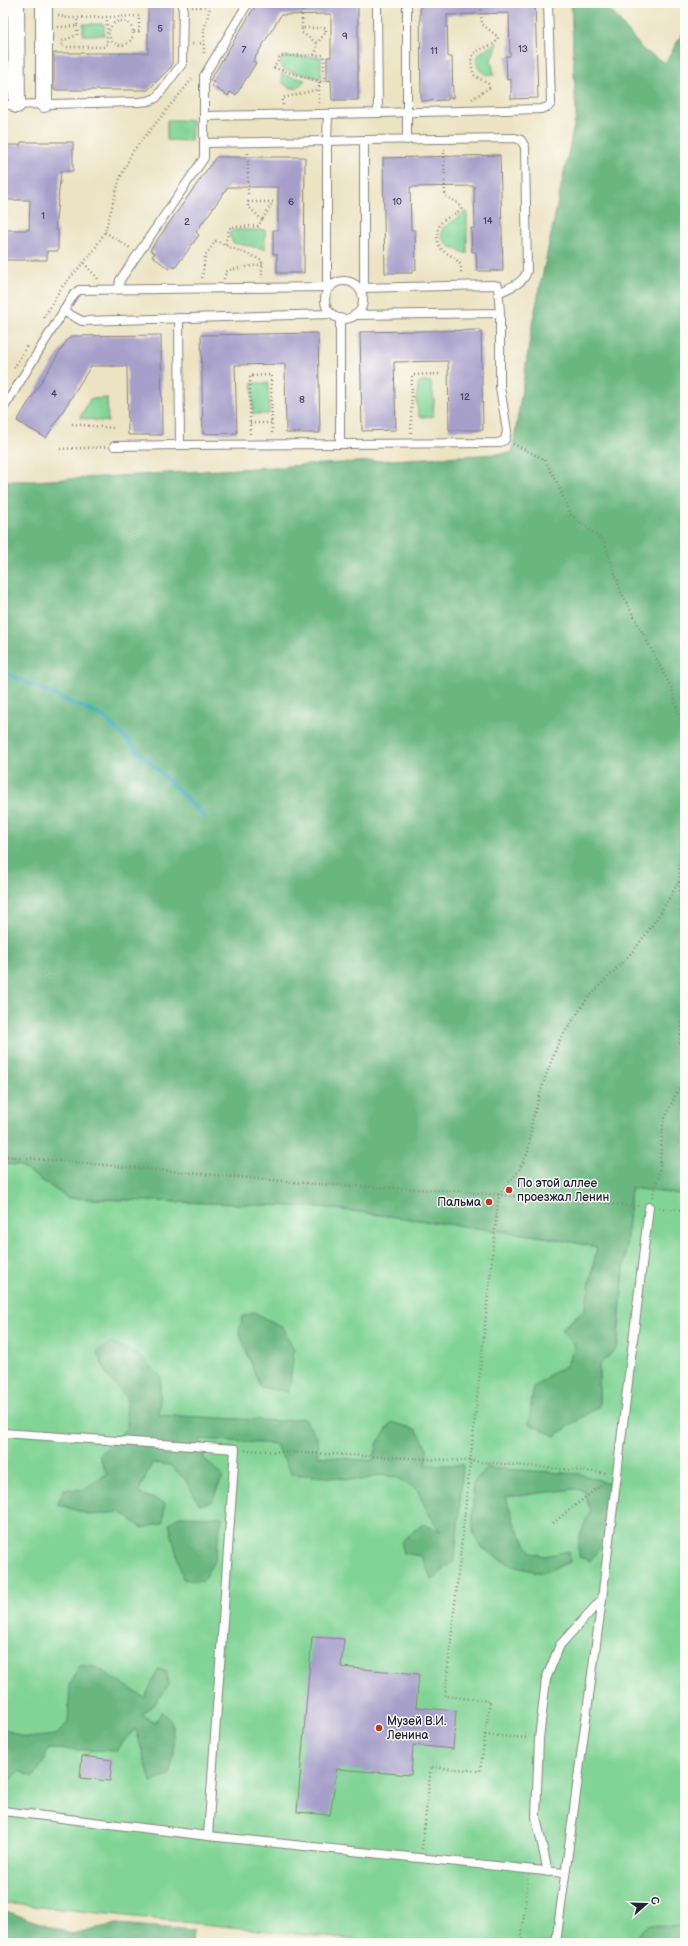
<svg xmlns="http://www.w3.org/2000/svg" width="688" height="1946" viewBox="0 0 688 1946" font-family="'Balsamiq Sans',sans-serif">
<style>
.green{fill:#82d496;stroke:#527b68}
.forest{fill:#69b67f;stroke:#466c5d}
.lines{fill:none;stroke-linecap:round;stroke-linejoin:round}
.stream{stroke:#3fabbe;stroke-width:4}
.building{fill:#a69fca}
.service-casing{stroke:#87827e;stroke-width:10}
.minor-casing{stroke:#87827e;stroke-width:18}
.path{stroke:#87827e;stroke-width:2.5;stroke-dasharray:1 3;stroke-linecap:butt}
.service{stroke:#fff;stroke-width:8}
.minor{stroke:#fff;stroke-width:16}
.poi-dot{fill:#c8321e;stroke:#fdfcf7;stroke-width:1.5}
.labels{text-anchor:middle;stroke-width:3;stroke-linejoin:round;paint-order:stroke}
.number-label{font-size:10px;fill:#43415f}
.poi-label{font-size:12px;fill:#22223b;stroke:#fdfcf7;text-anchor:start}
</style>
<rect width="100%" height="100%" fill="#fdfcf7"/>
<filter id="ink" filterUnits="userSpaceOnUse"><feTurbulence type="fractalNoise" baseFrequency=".025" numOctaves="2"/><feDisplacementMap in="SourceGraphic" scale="8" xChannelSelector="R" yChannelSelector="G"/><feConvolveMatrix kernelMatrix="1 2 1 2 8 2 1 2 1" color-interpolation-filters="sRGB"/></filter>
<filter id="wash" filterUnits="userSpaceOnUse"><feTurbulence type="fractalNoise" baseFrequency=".012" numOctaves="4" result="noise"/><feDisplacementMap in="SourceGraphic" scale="16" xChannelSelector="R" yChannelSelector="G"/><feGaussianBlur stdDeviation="0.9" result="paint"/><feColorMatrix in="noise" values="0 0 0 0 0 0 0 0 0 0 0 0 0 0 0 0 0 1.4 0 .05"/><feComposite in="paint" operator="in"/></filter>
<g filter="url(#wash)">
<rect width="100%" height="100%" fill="#ece3c2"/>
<!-- green -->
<g class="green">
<rect x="83" y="24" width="21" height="11"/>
<path d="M497,43l-1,7 -5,9 3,16c-12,1 -18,-6 -18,-18l8,-7z"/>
<path d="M283,57h38v22l-36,-9 -3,-2 -2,-6z"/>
<path d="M281,74l24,6 -8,8h-8l-6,-5z"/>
<path d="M167,120h25l-1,21 -24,-1z"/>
<path d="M467,211v43c-11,-5 -31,-10 -24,-26z"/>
<path d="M233,230h32v19l-32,-6 -4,-9z"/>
<path d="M419,382h12l3,18 -1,17h-14l-3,-18z"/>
<path d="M252,383h16l1,31h-16z"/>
<path d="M107,398l1,24 -28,-4 10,-19z"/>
<path d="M3,1164l16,1 49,33 253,9 224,30 52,10 -12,62 -24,20 14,16 -8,20 -18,10 50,31v-41l18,-17 14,-160 54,7v748h-302l-380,-40z"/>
</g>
<!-- forest -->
<g class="forest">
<path d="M571,3h34l38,47 22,13 20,-34v1166l-54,-7 -14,160 -18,17v41l-44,30 -26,-12 4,-36 16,-13 18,-10 8,-20 -14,-15 24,-21 12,-62 -52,-10 -224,-30 -253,-9 -49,-33 -16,-1v-683h30l479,-28 21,-133 43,-204z"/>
<path d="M254,1312l28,15 12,22 -5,43 -29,-5 -21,-55 3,-15z"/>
<path d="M111,1342l27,12 23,23 -2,38 121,6 23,-3 14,18 1,20 55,5 5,-19 14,-20 25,8 10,18 -1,17h37l-8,95 -23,20 -11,-24 -17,-3 -3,-11 22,-18 17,7 -13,-20 -10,-22 -21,-12 -16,-2 -18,5 -70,-6 -17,-30 -75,-5 4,19 19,18 -11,25 -12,4 -15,-26 -15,-14 -18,-2 -14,30 27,10 -2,20 -20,5 -23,-16 -29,3 -34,-11 7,-15 18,1 25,-16 -8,-19 27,-27 1,-31 -18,-19 -12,-26z"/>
<path d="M486,1468l94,6 32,10 -3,50 -19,27 -11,-4v-18l11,-29 -6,-19 -9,-2 -69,8 10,31 16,25 12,3 25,-5 1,11 -28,11 -30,-7 -30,-18 -9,-17v-47z"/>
<path d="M179,1516l43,1 -7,42 -13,23 -19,-3 -14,-55z"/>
<path d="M80,1665l18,3 47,30 13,-29 9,3 1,14 -11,15 -15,14 13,8 7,-12 10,11 2,31 -5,23 -18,6 -15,-53 -10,9 -9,13 -69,-2 -5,14 -10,14 -14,-6 -9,10h-7v-53l23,10 30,-3 12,-12 2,-39z"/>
<path d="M3,1910l68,24 45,-10 77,6 -1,13h-189z"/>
<path d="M648,1925l37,1v17h-55z"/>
</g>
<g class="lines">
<!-- stream -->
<path class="stream" d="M3,672l101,45 101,100"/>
</g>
<g id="blocks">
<!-- building -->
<g class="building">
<path d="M148,3h24v63l-24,24h-94v-37h94z"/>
<path d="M257,3h101v97h-26l-1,-20 -4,1v-24h4v-43l-50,1 -28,46 3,2 -20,32 -6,-3 -2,4 -16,-10 2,-4 -4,-2z"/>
<path d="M420,3h115l3,95 -27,1v-20l-4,1 -1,-24h4l-1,-43 -62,2 1,42h4l1,41h-5v2l-27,1z"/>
<path d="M21,142h52v29h-12l-6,59h3v21h-11v9h-44v-30h26l1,-30h-27v-55h17z"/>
<path d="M500,155l3,116h-26l-1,-19h-4l-1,-24h4l-1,-42 -64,1 1,43h4l1,40h-4v3h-27l-2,-115z"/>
<path d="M216,157h89l-1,116h-27v-19h-4v-24h5v-43h-50l-32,45 3,3 -24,33 -3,-2 -3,3 -17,-13 3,-3 -5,-3z"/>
<path d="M481,330l2,100h-34l-1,-69 -54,1 2,68 -34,1 -2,-99z"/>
<path d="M318,333l2,100h-34l-1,-69 -50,1 2,68 -34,1 -2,-99z"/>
<path d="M161,335l1,100h-34l-1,-69h-36l-45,72 -29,-17 50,-81 5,-4z"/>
<path d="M312,1637l32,2 -3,28 78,7 -3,33 40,4 -3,38 -40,-4 -2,30 -74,-6 -7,46 -33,-3z"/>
<path d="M82,1756l30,4 -2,21 -30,-3z"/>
</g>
</g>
</g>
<g filter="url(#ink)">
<use href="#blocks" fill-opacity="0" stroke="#87827e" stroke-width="1"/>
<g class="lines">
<!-- service casing -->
<g class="service-casing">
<g id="service">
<path d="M407,3v137"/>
<path d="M3,105l136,-3 9,-1 8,-3 26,-34 1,-61"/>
<path d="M378,113l163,-4 7,-2 3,-4 -3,-100"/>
<path d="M328,114l-1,27 37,-1v148"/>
<path d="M204,116l174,-3 -1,-110"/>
<path d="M364,140l151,-2 6,2 4,7 2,124c-3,12 -16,16 -27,21"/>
<path d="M205,143l122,-2v146"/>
<circle cx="344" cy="300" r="19"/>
<path d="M119,288l1,-8 84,-122v-82l44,-73"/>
<path d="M63,311l19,10 250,-7"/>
<path d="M354,315l146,-2 -2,-27 -5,-1 -134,3"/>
<path d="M179,318l1,127 160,-1v-126"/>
<path d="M3,409l71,-115 5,-4 252,-3"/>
<path d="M340,444l158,-1 7,-3 2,-9 -7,-44v-74"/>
<path d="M114,446l66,-1"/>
<path d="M3,1433l232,16 -27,387 356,37"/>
<path d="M3,1811l205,25"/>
<path d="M548,1872l-12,-55 3,-78 7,-60 14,-34 42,-46"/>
<path d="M556,1943l46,-344 47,-392"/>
</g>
</g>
<!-- minor casing -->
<g class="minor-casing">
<g id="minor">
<path d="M16,3l1,102"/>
<path d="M44,104v-101"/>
</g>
</g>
<!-- path -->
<g class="path">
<path d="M302,3v25"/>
<path d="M192,7l17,-1"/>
<path d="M58,15l9,3h10"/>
<circle cx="121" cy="33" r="12"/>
<path d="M77,26v9l-15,6v6h41l4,-3v-27"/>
<path d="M58,27l19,-1v-8l62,-2v15l-6,1"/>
<path d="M192,44l12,-1"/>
<path d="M204,53v-23l7,-27"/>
<path d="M314,55l3,-6v-6l9,-11v-4h-24v5l15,10"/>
<path d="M472,99l17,-11 -1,-4 -14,-9c-12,-35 21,-21 24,-38l-16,-13 -2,-21"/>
<path d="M319,103v-22l-45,-13 6,-12 44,-1v27l-5,-1"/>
<path d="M283,105v-7l36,-9"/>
<path d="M444,149l1,47 13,7 3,6c-6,7 -18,8 -22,17 -2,4 -2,9 -2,12 3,18 15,14 22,25 3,3 2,8 2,12"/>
<path d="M248,153v53l14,14 -4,6 -27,1 -2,2 -4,16 37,15v18"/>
<path d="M248,202h25l-11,18"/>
<path d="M105,232l25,16"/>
<path d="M84,263l14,16"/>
<path d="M202,278l3,-22 11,-15 9,4"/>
<path d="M224,279l2,-7 3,-2 34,-6"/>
<path d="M44,318l17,-30 31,-35 13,-21 15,-54 13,-27 60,-73"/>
<path d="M14,368l13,-22"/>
<path d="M250,423h22"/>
<path d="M3,424l2,1"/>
<path d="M72,424l42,4"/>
<path d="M411,433l1,-58 28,-1"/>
<path d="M250,434v-58l21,-1 1,59"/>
<path d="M513,444l31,15 12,21 15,35 33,26 17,51 51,97 13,50"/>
<path d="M60,449l45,-2"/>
<path d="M679,882l6,83"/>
<path d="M3,1156l313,28 138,7 184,15"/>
<path d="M652,1197l7,-22 4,-52 11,-25 10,-18 -4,-40 5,-39"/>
<path d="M659,1208l26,2"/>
<path d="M245,1450l224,11 138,12"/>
<path d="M553,1523l52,-41"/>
<path d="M485,1735l44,3"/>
<path d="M422,1849l9,-82 49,4 10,-70 -45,-5 54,-502 19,-22 10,-20 4,-31 13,-43 14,-37 28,-42 48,-50 23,-32 21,-36 6,-91"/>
<path d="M521,1943l7,-64"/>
</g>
<!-- service -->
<use href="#service" class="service"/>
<!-- minor -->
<use href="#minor" class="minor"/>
</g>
</g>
<!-- markers -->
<g class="poi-dot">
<circle cx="509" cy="1190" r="4"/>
<circle cx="489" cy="1202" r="4"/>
<circle cx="379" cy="1728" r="4"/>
</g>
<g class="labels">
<!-- number labels -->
<g class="number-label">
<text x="160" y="32">5</text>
<text x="345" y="39">9</text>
<text x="523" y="52">13</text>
<text x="244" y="53">7</text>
<text x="434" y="54">11</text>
<text x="291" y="205">6</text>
<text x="397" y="205">10</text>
<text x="43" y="219">1</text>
<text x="488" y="224">14</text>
<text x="187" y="225">2</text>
<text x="54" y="397">4</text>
<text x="465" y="400">12</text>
<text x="302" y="403">8</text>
</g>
<!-- poi labels -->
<g class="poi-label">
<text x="517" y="1187">По этой аллее<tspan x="517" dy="14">проезжал Ленин</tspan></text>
<text x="481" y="1206" text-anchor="end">Пальма</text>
<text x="387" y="1725">Музей В.И.<tspan x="387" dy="14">Ленина</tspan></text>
</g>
</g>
<!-- margin -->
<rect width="688" height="1946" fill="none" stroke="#fdfcf7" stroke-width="16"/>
<!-- north arrow -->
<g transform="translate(646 1904) rotate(70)" stroke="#fdfcf7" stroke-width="3" paint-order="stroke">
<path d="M0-3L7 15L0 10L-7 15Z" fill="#22223b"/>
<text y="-6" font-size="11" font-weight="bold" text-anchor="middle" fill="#22223b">С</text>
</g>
</svg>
